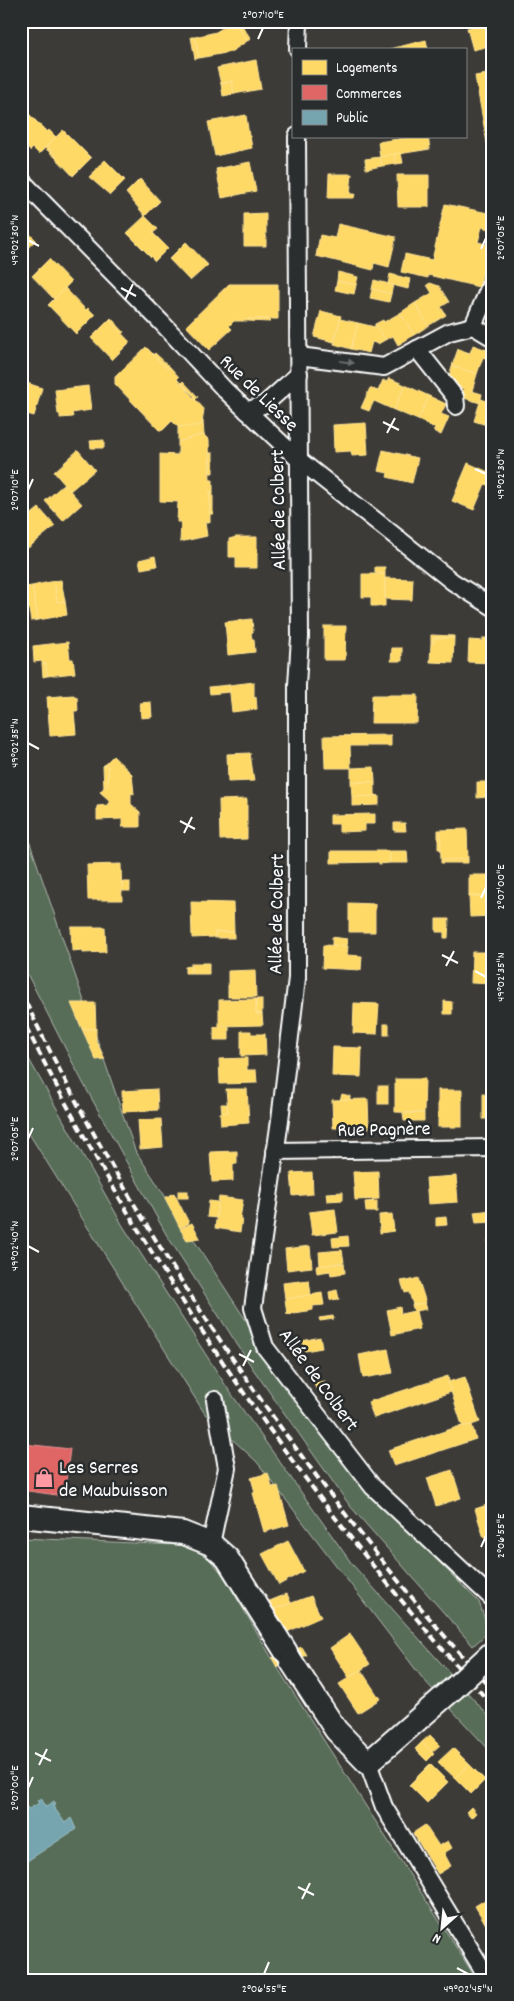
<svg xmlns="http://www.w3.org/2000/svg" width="514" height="2001" viewBox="0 0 514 2001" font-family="Dekko,sans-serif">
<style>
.green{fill:#586d59;stroke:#acb6ac}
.homes{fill:#ffd966;stroke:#ffe494}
.shops{fill:#e06666;stroke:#e99494}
.public{fill:#76a5af;stroke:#9fc0c7}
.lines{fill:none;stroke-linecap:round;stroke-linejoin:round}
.street-casing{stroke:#fff;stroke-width:20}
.secondary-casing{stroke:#fff;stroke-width:26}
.street{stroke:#2a2d2e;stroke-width:16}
.secondary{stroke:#2a2d2e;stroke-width:22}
.rail{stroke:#fff;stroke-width:4;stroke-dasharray:8 4;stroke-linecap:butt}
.secondary-bridge-casing{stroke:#fff;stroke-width:26;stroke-linecap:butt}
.secondary-bridge{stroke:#2a2d2e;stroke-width:22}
.oneway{fill:#6a6c6d}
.ticks{fill:none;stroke:#fff;stroke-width:2}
.labels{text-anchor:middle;stroke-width:5;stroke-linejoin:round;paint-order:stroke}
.street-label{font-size:20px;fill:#fff;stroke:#2a2d2e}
.poi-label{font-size:20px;fill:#fff;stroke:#2a2d2e;text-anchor:start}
.neatline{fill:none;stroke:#fff;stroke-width:2}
.ticks-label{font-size:12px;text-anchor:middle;fill:#fff}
</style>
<rect width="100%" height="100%" fill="#3d3b38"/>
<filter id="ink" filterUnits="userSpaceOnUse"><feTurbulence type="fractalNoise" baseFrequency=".02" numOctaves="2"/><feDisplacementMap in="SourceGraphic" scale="10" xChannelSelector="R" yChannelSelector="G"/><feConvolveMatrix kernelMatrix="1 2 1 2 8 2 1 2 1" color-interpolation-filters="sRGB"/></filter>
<g filter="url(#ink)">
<!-- green -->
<g class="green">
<path d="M21,817l114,333 146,224 100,130 98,98 8,24 -2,9 -12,11 -123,-140 -97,-137 -87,-135 -84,-153 -61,-119z"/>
<path d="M21,1045l102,181 105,163 124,175 141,157v33l-70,-75 -166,-217 -52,-48 -184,-293z"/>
<path d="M21,1538l158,7 15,4 15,10 14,15 54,93 200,313h-456z"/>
</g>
<!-- homes -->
<g class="homes">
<path d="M234,21h5l12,18 -4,2z"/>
<path d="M234,21l13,20 -16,11 -32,6 -4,-21 21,-5z"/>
<path d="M493,21v24l-20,5 -6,-22z"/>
<path d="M191,37h4l4,21 -4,1z"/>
<path d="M426,40l2,9h-38z"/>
<path d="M256,60l5,29 -27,5 -2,-13 -11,3 -4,-16z"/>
<path d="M493,73v91l-2,1 -16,-89z"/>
<path d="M232,81l2,13 -11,2 -2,-12z"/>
<path d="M27,112l20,20 2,-2 7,7 -17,17 -6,-6 -3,3 -9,-10v-24z"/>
<path d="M246,115l3,21h1l2,12 -37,8 -7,-34z"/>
<path d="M63,130l28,28 -18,18 -17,-18 1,-1 -10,-11z"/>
<path d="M418,136h10l2,13 -50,8 -2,-15z"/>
<path d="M47,146l10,11 -1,1 -11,-10z"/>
<path d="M401,153l2,10 -7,1 -2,-10z"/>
<path d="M394,154l2,10 -14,2 -2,-9z"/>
<path d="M380,157l2,9 -16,3 -1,-10z"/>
<path d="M105,160l20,20 -15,15 -21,-18z"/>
<path d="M250,162l6,29 -34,7 -6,-29z"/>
<path d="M329,174h23l-2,20h5l-1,4h-26z"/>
<path d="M397,175h32v32h-31z"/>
<path d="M140,179l20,22 -15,15 -19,-23z"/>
<path d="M445,204l48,10 -1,16 -10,-3 -4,15 12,3 -11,42 -51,-12v3l-27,-6 4,-18 27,6z"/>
<path d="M266,213v33h-22v-32z"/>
<path d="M145,216l13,13 -5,4 15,15 -13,13 -28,-28z"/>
<path d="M338,224l58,13 -7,30 -15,-4 -1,7 -57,-14 4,-21 15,3z"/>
<path d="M21,225l15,15 -15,14z"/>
<path d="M186,242l22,23 -18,16 -21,-22z"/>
<path d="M49,259l22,23 -17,17 -22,-23z"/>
<path d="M338,272l20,5 -2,8 -19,-4z"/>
<path d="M390,274l20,5 -2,10 -20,-5z"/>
<path d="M374,280l19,5 -2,9 -19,-5z"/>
<path d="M337,281l19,4 -2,9 -19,-4z"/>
<path d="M430,283l9,3 10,16 -8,5 5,8 -18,11 -13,-23 17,-10 -5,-8z"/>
<path d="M229,284h49v35h-30v2h-14l-5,5 3,3 -23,21 -23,-24z"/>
<path d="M65,288l21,22 2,-2 7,7 -19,19 -28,-29z"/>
<path d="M372,289l19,5 -2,8 -19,-4z"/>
<path d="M415,303l13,23 -14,9 -14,-22z"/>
<path d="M321,311l20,5 -7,26 -20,-5z"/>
<path d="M400,313l14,22 -16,10 -5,-9 -8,4 -10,-16 8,-4 1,2z"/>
<path d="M111,318l13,14 -3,2 -12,-14z"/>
<path d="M248,319h22v3l-22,-1z"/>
<path d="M340,319l18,4 -7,26 -17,-5z"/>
<path d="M109,320l21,22 -18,18 -21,-22z"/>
<path d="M358,323l17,4v-3l10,16 -7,4 -6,-2 -3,11 -18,-4z"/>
<path d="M473,345l17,6 -3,8 -4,-2 -6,17 -25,-8 6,-17 12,4z"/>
<path d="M146,347l22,22 2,-2 9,10 -2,2 27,30 -2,15 -5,2 -19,1 -6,-6 -9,9h-4l-44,-46v-7z"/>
<path d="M155,353l15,14 -2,2 -15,-14z"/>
<path d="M452,366l25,8 -5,17 10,3 -2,9 -19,-6 3,-8 -17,-6z"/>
<path d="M389,378l16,7 -11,25 -20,-9 -5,10 -8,-3 9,-20 8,3 5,-11 4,2z"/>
<path d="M21,381l21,7 -8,28 -10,-3 1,-2 -4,-1z"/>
<path d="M183,381l15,16 -3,3 -2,-1 2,-2 -14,-14z"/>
<path d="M405,385l24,11 -11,24 -24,-10z"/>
<path d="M88,386l3,24 -19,3 1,4 -13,1v-4h-2l-3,-24z"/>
<path d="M429,396l17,8 -5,10 8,3 -8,18 -8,-4 2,-3 -17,-8z"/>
<path d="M481,399l12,4v24l-19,-6z"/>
<path d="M203,421l1,14 -7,1 -19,6v-15l19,-1 5,-2z"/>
<path d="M366,423l2,32 -16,1 -1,-5 -17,1 -1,-27z"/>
<path d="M204,435l5,5 1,40h3v12h-3v30h-5l2,14 -27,6 1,-20h-4l1,-20 -18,-1v-47l18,1v-13l19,-6z"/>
<path d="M104,440v8h-13l-1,-7z"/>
<path d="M78,450l17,20 -25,21 -16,-19z"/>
<path d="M383,450l35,8 -6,25 -25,-6 1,-4 -10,-2z"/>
<path d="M209,453h4v20h-3v-19z"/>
<path d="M468,463l25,11v13l-8,-3 -11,26 -22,-9z"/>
<path d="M64,484l18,20 -19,17 -18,-20z"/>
<rect x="210" y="492" width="3" height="22"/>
<path d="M39,508l16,18 -27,22 -7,-8v-17z"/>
<path d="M236,537h21v31h-21v-11h-7v-18z"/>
<path d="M155,556l2,10 -16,3 -2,-9z"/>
<path d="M375,567h10v7l-10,-1z"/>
<path d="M362,574h23v32h-14v-9h-9z"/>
<path d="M385,578l28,1 -1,21 -27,-1z"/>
<path d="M61,580l4,21 -8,1 -3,-21z"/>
<path d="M54,581l3,21 8,-1 2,14 -29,5 -6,-34z"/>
<path d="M32,586l6,34 -7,1 -6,-34z"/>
<path d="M252,619l1,13 -2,1 1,6h2l1,13 -27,3 -3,-33z"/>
<path d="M324,626h22l-1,34h-21z"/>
<path d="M431,635l23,1v2h-20v5h-3z"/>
<path d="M434,638h20l-1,25 -23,-1 1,-19h3z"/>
<path d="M483,638h10l-1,25 -24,-1 1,-22 14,1z"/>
<path d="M68,642l2,17h3l2,14 -28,3 -1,-12h-4v-3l-8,1 -1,-16z"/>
<path d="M392,648h10v13h-11z"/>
<path d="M42,664h4l1,12 -4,1z"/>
<path d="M254,682v16l2,-1 1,12 -25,3 -3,-27z"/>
<path d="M229,685l1,7 -20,2 -1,-7z"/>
<path d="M73,695l4,2 1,14h-4l2,23 -26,2 -3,-39z"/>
<path d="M372,695h46l-1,28h-46z"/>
<path d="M151,702l1,15 -11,1 -1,-15z"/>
<path d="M391,735v11h-41l1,22h-26l-1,-32z"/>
<path d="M250,753l4,28 -26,1 -1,-28z"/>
<path d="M113,756l19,18 2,20 -3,-1v11l9,8v15h-18v-8l-25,1v-14l12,-1v-5l-9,-8 8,-9v-17h-5z"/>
<path d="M103,766h5v17l-4,5z"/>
<path d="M374,767l1,15h-24v-14z"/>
<path d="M487,780h6v31h-5l-1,-14 -10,1v-16h10z"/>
<path d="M351,782h24v13l4,1 -27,1z"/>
<path d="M379,796v9l-27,1v-9z"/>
<path d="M247,799v40l-27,1 -1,-40z"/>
<path d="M375,814v10h-10v7l-26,1v-8h-9v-9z"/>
<path d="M394,823h11l1,8h-12z"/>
<path d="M467,829l1,30 -27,1 -1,-30z"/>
<path d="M438,830h2l1,19h-3z"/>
<path d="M331,851h59v12l-11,1v-2l-48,1z"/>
<path d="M390,851h17l1,12h-18z"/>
<path d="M468,859v4h-27v-3z"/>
<path d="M121,864l1,36h-34l-1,-35z"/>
<rect x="469" y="875" width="24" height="21"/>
<rect x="122" y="882" width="8" height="9"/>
<path d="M469,896h24v20l-23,1z"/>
<path d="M191,902l42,1 1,29h-19v5l-23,1z"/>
<path d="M349,903l26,1v28h-26z"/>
<path d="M436,919h13l-1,19h-4v-6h-8z"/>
<path d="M71,927h34l1,25 -23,1v-3l-11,1z"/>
<rect x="215" y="932" width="19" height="6"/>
<path d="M332,937l15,2 -1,7 -14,-1z"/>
<path d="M323,945l25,1 -1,9 15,1 -1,14 -39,-2z"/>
<path d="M472,952h21v32l-22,-1z"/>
<path d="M191,963h18v11h-17z"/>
<path d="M191,966v7h-6v-6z"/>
<path d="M255,970l1,27h-28v-26z"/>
<rect x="256" y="999" width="6" height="15"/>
<path d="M256,999v15h6l1,11 -44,1v-26z"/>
<path d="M444,1001l8,1v12h-8z"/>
<path d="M71,1003h24l1,26h-14z"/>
<path d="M354,1003l25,1 -2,30 -24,-1z"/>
<rect x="384" y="1024" width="5" height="11"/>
<path d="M229,1026v14h-15v-13z"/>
<path d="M82,1029h14v12l9,18 -9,1z"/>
<path d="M241,1031h10v3h14l1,21 -25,1z"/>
<path d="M333,1047l29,1 -1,29 -29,-1z"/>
<path d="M247,1058v12h9l1,13 -37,1 -1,-25z"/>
<path d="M395,1079h30l-1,34 -29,-1z"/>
<rect x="378" y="1086" width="10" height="18"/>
<path d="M157,1089l1,21 -35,2 -1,-21z"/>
<path d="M226,1089h21l2,34 -28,2 -1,-12 8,-1z"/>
<rect x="438" y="1090" width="24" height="37"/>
<path d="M342,1094l8,2v3l-10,1z"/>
<path d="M483,1094l10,1v24h-10z"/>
<path d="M368,1099l1,29h-36l-1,-28z"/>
<path d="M221,1104h6l1,8 -6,1z"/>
<path d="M403,1113h21v8h-20z"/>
<path d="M161,1119l2,28 -23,2 -2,-29z"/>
<path d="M237,1151v13h-4v17l-21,1 -2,-30z"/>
<path d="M378,1171l1,28 -24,1 -2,-28z"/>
<path d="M312,1172l1,22 -20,2 -2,-23z"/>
<path d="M456,1176l2,26 -30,2 -2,-26z"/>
<rect x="178" y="1191" width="10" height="7"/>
<path d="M343,1192v8l-16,1 -1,-8z"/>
<path d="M174,1193l15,30 -9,5 -15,-30z"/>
<path d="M219,1197l24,3 -3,19h2l-2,13 -25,-4z"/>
<path d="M209,1201l9,1 -2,16 -9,-1z"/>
<path d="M377,1201v11h-11l-1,-10z"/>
<path d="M335,1209l3,23 -26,3 -3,-23z"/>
<path d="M493,1210v12l-17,1 -2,-11z"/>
<path d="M392,1214l2,17 -14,2 -1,-18z"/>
<path d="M446,1217l1,8 -11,1v-8z"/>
<path d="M192,1223l8,15 -13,2 -7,-11z"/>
<path d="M348,1236l1,10 -16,1 -1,-9z"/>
<path d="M488,1240h5v23l-4,1z"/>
<path d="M310,1246l2,21 -25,3 -2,-21z"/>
<path d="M342,1250l2,12 -24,4 -1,-14z"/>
<path d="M344,1263l1,10 -14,2 -1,-4 -13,2 -1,-7z"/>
<path d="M418,1278l8,25 -13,2 -4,-13 -4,1 -4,-12 6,-1 1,1z"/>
<path d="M309,1280l2,15 -26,4 -2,-16z"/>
<path d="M337,1290l2,9 -9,1 -1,-8z"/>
<path d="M322,1293l2,12 -11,1v4l-26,4 -2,-15z"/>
<path d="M425,1303l2,6 -11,2 4,18 -28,6 -5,-25 13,-3 1,7 13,-3 -2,-6z"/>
<path d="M333,1316l1,3 -14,2 -1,-3z"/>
<path d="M320,1337l2,11 -17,3 -3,-10z"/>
<path d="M388,1349l5,24 -30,5 -4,-23z"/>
<path d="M448,1376l3,16 -77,26 -6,-16z"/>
<path d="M465,1377l15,45 -17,6 -15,-46z"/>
<path d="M325,1381l2,5 -11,3 -2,-6z"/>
<path d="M472,1425l4,14 -82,27 -6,-16 69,-23z"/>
<path d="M452,1470l9,28 -25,8 -9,-28z"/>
<path d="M268,1473l4,14 6,-1 11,39 -25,7 -11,-39 2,-1 -4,-14z"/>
<path d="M21,1496l7,1 -1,11 -6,-1z"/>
<path d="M493,1503v32l-9,3 -9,-29z"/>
<path d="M288,1541l16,30 -25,14 -17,-31z"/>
<path d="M287,1594l4,9 -19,7 -5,-8z"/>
<path d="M311,1596l10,21 -34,15 -15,-22z"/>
<path d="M350,1634l20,30 -21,14 -19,-30z"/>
<path d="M302,1647l5,8 -5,2 -3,-9z"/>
<path d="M299,1648l3,9 -25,10 -5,-9z"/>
<path d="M361,1670l19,29 -22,14 -19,-29z"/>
<path d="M430,1735l10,10 -8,7 -10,-10z"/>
<path d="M422,1742l12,12 -7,7 -12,-12z"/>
<path d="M453,1748l16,16 -14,14 -17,-16z"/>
<path d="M430,1764l18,18 -21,21 -18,-18z"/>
<path d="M469,1764l16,16 -14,14 -16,-16z"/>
<path d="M471,1807l5,6 -5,5 -5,-6z"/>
<path d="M425,1825l14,21 9,-5 4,7 -8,5 7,13 -13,8 -25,-41z"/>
<path d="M493,1895v30l-5,3 -13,-22z"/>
</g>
<!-- shops -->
<path class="shops" d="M24,1444l46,5 -6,47 -43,-6v-25z"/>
<!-- public -->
<path class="public" d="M41,1798l5,9 8,-6 2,3 -3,2 12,17 6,-5 5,11 -55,36v-51l5,-3 -2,-2 3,-2 2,2 10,-6 -2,-2z"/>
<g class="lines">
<!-- street casing -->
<g class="street-casing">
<g id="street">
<path d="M298,49l1,-28"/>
<path d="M297,136l3,501 -3,48v293l-17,142 -27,188 12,39 108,140 120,112"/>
<path d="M21,180l140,142 64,68 73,69 155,123 40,25"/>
<path d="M473,326l20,-47"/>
<path d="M417,349l38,48 1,9"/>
<path d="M299,356l85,11 65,-35 24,-6 20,12"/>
<path d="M247,411l18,-7 34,-30"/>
<path d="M275,1151l218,-3"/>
<path d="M211,1544l16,-76 -12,-68"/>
<path d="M368,1763l16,44 105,173"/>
</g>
</g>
<!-- secondary casing -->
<g class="secondary-casing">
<g id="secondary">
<path d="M21,1516l162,17 28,11 16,14 59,94"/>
<path d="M291,1661l45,69 32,33 86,-75"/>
</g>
</g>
<!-- street -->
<use href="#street" class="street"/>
<!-- secondary -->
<use href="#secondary" class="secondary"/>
<!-- rail -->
<g class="rail">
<path d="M21,992c74,156 165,305 266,444 64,88 132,174 206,254"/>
<path d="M21,1017c125,250 284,482 472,689"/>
</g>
<!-- secondary-bridge casing -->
<g class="secondary-bridge-casing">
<path id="secondary-bridge" d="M454,1688l39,-36"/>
</g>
<!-- secondary-bridge -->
<use href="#secondary-bridge" class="secondary-bridge"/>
</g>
<!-- one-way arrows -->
<defs><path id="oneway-solid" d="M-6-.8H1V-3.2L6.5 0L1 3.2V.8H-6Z" transform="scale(1.25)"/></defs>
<use class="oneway" href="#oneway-solid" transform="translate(347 362) rotate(8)"/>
</g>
<!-- ticks -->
<path class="ticks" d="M258,39l5,-11M28,240l11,6M481,249l5,-11M121,288l15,8M125,300l8,-16M383,422l16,8M387,433l8,-15M475,469l11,5M28,490l5,-11M28,743l11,6M180,821l15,8M184,833l8,-16M481,898l5,-11M442,955l16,8M446,966l8,-15M475,971l11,6M28,1139l5,-11M28,1246l11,6M239,1354l15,8M243,1366l8,-16M481,1547l5,-11M35,1753l16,8M39,1765l8,-16M28,1788l5,-11M298,1887l16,8M302,1899l8,-16M457,1968l11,6M264,1974l5,-12"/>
<!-- icons -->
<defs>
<g id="shop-bare" transform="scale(1.5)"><path d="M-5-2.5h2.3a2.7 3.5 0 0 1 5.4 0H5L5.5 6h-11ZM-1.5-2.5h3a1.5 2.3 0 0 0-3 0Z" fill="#ff9aa2" stroke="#2a2d2e" stroke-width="2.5" paint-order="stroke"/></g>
</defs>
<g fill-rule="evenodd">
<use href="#shop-bare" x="44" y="1478"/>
</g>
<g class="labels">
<!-- street labels -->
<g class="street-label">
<text transform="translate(260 392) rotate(44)" y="7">Rue de Liesse</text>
<text transform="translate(277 510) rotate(-91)" y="7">Allée de Colbert</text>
<text transform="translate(275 914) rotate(-89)" y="7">Allée de Colbert</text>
<text transform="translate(384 1128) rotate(-1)" y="7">Rue Pagnère</text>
<text transform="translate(320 1379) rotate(54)" y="7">Allée de Colbert</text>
</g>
<!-- poi labels -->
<g class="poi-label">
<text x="59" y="1473">Les Serres<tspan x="59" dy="23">de Maubuisson</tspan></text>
</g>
</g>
<!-- margin -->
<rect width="514" height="2001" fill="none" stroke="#2a2d2e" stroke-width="55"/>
<!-- legend -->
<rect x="292" y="48" width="175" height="90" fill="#2a2d2e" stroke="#7f8182"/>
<rect x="302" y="60" width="25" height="15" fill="#ffd966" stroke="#7f8182"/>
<text x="336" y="72" font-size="15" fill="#ffffff">Logements</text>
<rect x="302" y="85" width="25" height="15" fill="#e06666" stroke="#7f8182"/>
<text x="336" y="98" font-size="15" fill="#ffffff">Commerces</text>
<rect x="302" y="110" width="25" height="15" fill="#76a5af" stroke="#7f8182"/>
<text x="336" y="122" font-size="15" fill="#ffffff">Public</text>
<!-- north arrow -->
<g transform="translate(442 1928) rotate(207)" stroke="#2a2d2e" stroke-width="4" paint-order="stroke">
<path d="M0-4L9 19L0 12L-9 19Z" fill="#ffffff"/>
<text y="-8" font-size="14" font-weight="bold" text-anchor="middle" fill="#ffffff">N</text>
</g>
<rect x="28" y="28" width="458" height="1946" class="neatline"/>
<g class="ticks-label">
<text x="263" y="18">2°07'10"E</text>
<text transform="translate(500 238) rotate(-90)" y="4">2°07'05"E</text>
<text transform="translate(14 240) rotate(-90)" y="4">49°02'30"N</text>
<text transform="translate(500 474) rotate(-90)" y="4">49°02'30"N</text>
<text transform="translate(14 490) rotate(-90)" y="4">2°07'10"E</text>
<text transform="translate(14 743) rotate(-90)" y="4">49°02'35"N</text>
<text transform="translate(500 887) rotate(-90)" y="4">2°07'00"E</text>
<text transform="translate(500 977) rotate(-90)" y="4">49°02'35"N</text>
<text transform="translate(14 1139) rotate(-90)" y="4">2°07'05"E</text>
<text transform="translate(14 1246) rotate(-90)" y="4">49°02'40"N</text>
<text transform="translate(500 1536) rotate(-90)" y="4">2°06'55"E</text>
<text transform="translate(14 1788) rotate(-90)" y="4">2°07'00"E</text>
<text x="264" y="1992">2°06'55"E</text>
<text x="468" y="1992">49°02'45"N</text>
</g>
</svg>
